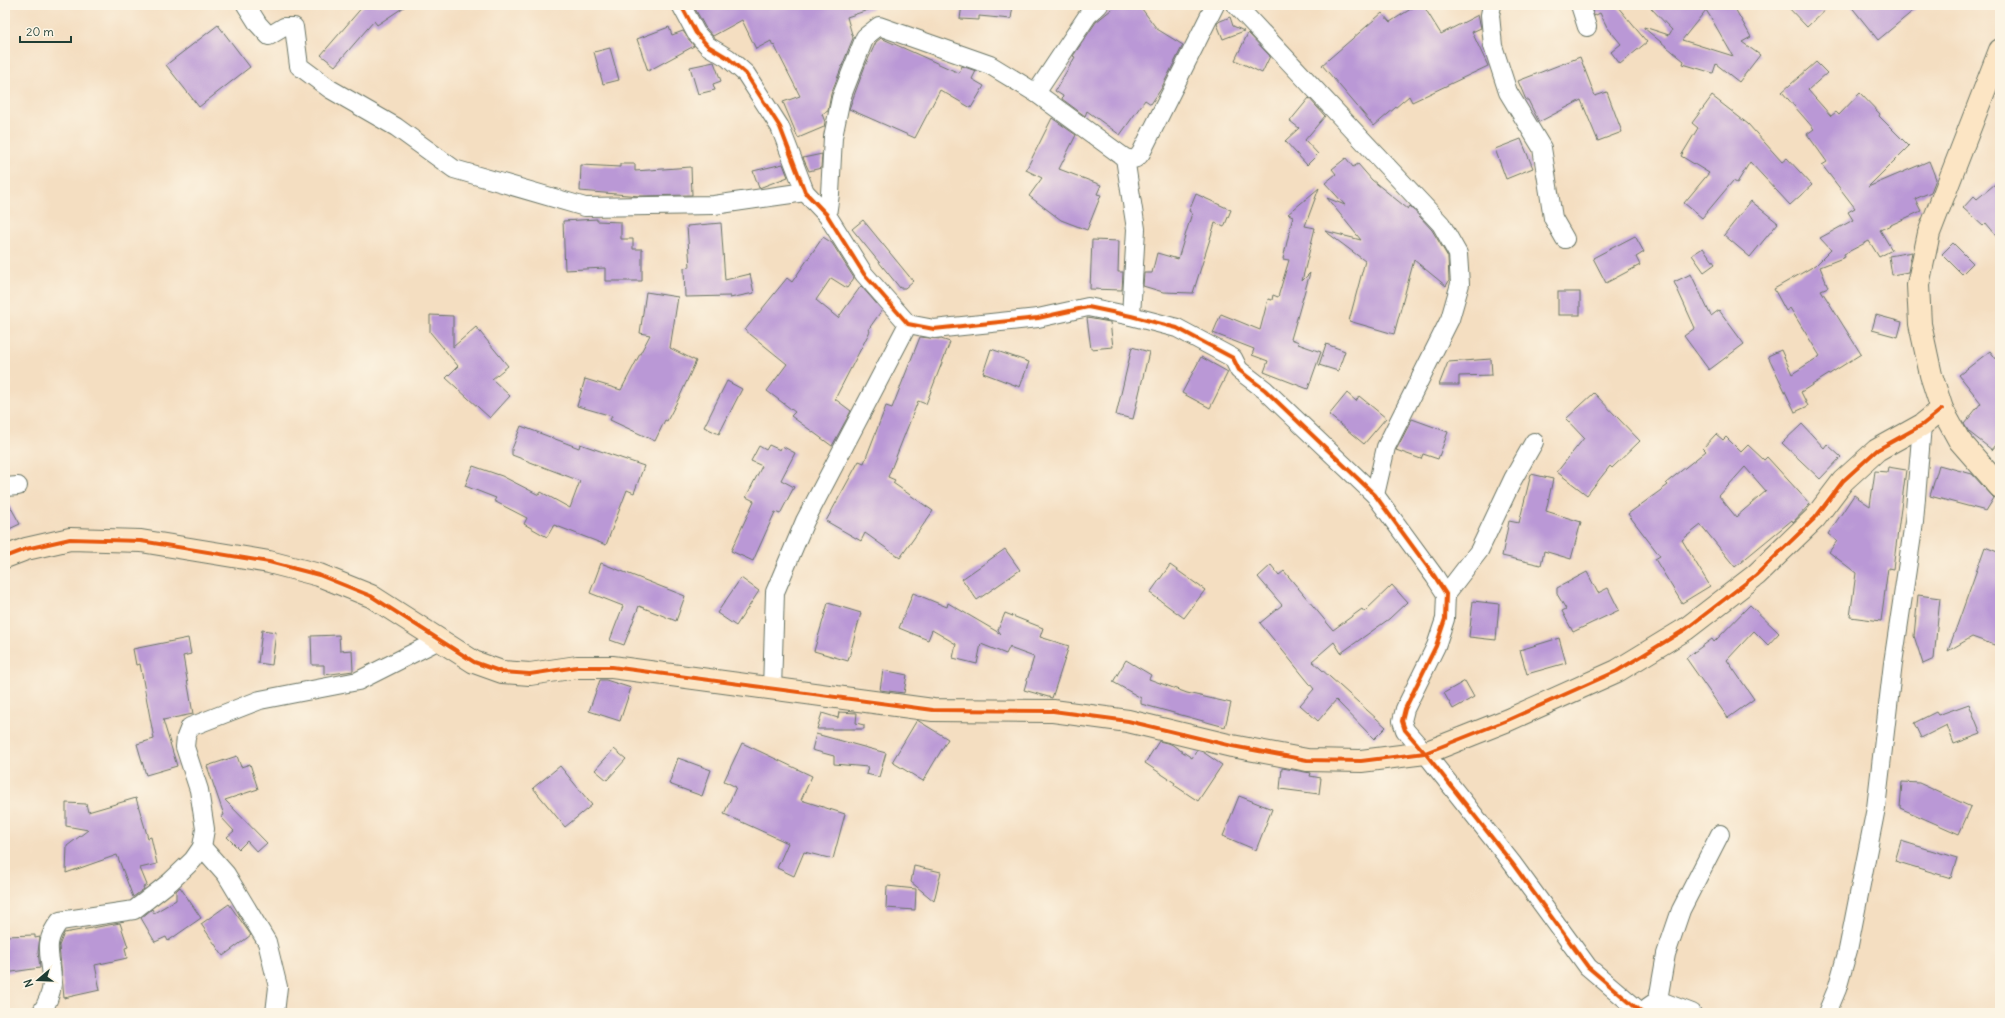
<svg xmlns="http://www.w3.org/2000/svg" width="2005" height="1018" viewBox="0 0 2005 1018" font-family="Delius,sans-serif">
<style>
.building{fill:#ba98d6;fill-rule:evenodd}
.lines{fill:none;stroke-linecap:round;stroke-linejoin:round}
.street-casing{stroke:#6a7565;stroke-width:20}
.secondary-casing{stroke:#6a7565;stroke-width:24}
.street{stroke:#fff;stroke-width:18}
.secondary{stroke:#fce5c4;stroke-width:22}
.cycleway-casing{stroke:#fcf5e5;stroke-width:6}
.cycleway{stroke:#e8590c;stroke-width:4}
</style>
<rect width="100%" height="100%" fill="#fcf5e5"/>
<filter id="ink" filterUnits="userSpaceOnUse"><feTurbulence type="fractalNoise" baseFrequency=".025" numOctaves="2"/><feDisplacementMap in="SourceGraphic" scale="8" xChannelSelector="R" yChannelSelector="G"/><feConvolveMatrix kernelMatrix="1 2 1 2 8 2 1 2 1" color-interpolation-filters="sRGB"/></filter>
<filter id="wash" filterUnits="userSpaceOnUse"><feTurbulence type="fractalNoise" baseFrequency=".012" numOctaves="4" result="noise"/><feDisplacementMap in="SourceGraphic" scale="16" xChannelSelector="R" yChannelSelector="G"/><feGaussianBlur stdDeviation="0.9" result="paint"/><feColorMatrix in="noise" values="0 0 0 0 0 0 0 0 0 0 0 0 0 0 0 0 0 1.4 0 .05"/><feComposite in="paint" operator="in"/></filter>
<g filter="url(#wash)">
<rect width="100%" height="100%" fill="#f4dec1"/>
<g id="blocks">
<!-- building -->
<g class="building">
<path d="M364,5h43l-30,20 -3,-4 -39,45 -14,-11z"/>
<path d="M693,5h181v3l-27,9 6,21 -22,56 -3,17 -6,3 3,8 -1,5 -26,11 -15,-36 17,-6 -26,-51 -1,1 -2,-5 -15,8 -14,-29 -29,16 -8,-9z"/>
<path d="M962,5h51l-2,14 -32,-3v4l-19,-1z"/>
<path d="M1117,5h22l18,24 26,16 -22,44 -10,15 -6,-4 -25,35 -33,-24 -2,5 -23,-17 1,-3 -8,-5 20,-34 -2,-1 23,-34z"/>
<path d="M1417,5h6l18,29 37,-19 3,13 -9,4 16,34 -76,36 -3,-6 -35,30 -52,-61 60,-52 8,9z"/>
<path d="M1591,5h29l-3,1 30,36 -27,22 -9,-12 10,-8 -14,-17 -7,-14 -6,3z"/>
<path d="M1648,5h85l18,32 -9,5 18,13 -21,27 -23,-18 -3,9 -30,-9 1,-3 -40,-33v-1l25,8 3,-5zM1706,10l5,8 22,38 -51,-16z"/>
<path d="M1786,5h44l-23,22z"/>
<path d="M1850,5h70l-42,35z"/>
<path d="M1230,17l3,9 11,5 -21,8 -6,-15 1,-2z"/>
<path d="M218,25l32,42 -51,40 -33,-42z"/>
<path d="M669,27l3,8 11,-4 11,15 -46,25 -11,-32z"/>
<path d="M1248,33l22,23 -8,17 -27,-13z"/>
<path d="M881,38l78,35 3,-7 14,5 -4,8 12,7 -13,22 -31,-18 -25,48 -66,-29 16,-43 11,-24z"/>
<path d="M610,48l9,32 -16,4 -9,-32z"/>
<path d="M1580,57l15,39 12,-4 15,40 -24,9 -17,-41 -42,22 -11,-22h-2l-8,-19z"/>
<path d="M714,62l7,19 -8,3 2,6 -17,4 -8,-27z"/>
<path d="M1816,62l11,11 -19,17 23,26 5,-4 3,3 21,-22 20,21 -1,2 30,30 -41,41 61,-26 7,18 -5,13 -16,7 6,12 -41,19 12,20 -13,7 -10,-16 -25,13 1,3 -25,10 8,20 -7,3 40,64 -60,38 7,14 -13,6 -27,-56 13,-6 11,24 28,-18 -30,-48 -4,3 -12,-22 42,-24 15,-15 -11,-12 33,-18 -5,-8 7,-4 -33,-43 5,-3 -20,-28 7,-5 -32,-37z"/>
<path d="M1712,96l36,28 34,38 5,-4 25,27 -22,20 -40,-43 -13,21 -4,-2 -31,37 -18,-15 25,-30 -28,-17 17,-28 -6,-5z"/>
<path d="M1309,98l16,18 -20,24 13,14 -11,11 -22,-24 14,-13 -9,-7z"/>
<path d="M1052,118l24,17 -17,34 42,16 -4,9 4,1 -14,35 -26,-10 -32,-24 13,-18 -16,-8z"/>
<path d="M1521,139l12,29 -27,11 -11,-30z"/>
<path d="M822,154l-1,14 -12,3 -6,-13z"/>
<path d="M1346,158l7,9 5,-3 14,16 36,29 2,-3 1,1 21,23 16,27 1,24 -3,5 -32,-26 -20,74 -45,-13 16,-60 -40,-30 36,9 -34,-42 18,7 -20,-22 11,-9 -4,-5z"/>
<path d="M620,164h15v7l56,-4 1,28 -52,1 -60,-5 1,-26 39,2z"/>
<path d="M783,164l5,13 -29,11 -6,-17z"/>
<path d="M2000,180v60l-14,-17 -3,3 -20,-18 11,-12 3,3z"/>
<path d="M1319,188l-14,38 10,2 -13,53 8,-8 -19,66 8,3 -1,2 23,8 -13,37 -44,-17 4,-11 -16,-6 2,-6 -41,-16 8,-19 39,16 8,-31 4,1 1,-5 5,2 11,-37 -6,-1 10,-43 -5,-2z"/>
<path d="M1196,194l35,16 -7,17 -9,-4 -22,70 -30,-1 -20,-6 1,-13h8l5,-20 21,6 14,-46 -3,-2z"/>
<path d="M1751,201l27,22 -28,34 -26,-22z"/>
<path d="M597,219v2l24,1v17h12v10h9v32h-37v-13l-40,2 -2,-49z"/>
<path d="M863,220l50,61 -8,7h-5l-48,-59z"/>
<path d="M721,223l4,57 25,-6 4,19 -24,5v-2l-45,1 -1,-29 6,-1 -3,-41z"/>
<path d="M1635,236l9,16 -8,5 4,8 -34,18 -13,-25z"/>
<path d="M823,237l9,6 22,35 -7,10 -16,-10 -15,22 22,18 23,-32 21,24 -14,20 2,1 -35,68 16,12 -19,35 -41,-30 4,-4 -28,-21 20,-27 -42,-34 42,-52 5,4z"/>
<path d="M1092,240l27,1 -1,31h5l-1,18 -32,-1z"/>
<path d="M1953,243l20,20 -11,11 -20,-20z"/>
<path d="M1703,248l12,16 -11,8 -12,-17z"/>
<path d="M1912,252l-4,20 -16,3 -3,-19z"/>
<path d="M1691,274l20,42 8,-6 25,34 -35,26 -25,-34 11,-8 -21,-46z"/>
<path d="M646,292l32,5 -8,51 26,13 -16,35 -13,25 -2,-1 -10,21 -45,-21 2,-4 -35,-10 8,-27 36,11 29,-55 -10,-2z"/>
<rect x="1558" y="292" width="22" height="23"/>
<path d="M430,315l23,1v31l23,-20 32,39 -16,13 18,17 -20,22 -44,-40 12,-12 -28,-34z"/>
<path d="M1876,315l26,7 -4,15 -26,-7z"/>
<path d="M1087,318l23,4 3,25 -22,2z"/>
<path d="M920,337l21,2 9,3 -24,62 -8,-3 -30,76 7,3 -2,3 40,28 -33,47 -35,-25 -4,8 -35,-20 33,-60 5,2 22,-57 6,2z"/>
<path d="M1326,344l19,7 -7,20 -19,-6z"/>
<path d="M1132,347l17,5 -16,67 -17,-4z"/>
<path d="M991,349l38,13 -9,25 -37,-14z"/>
<path d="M1990,351l10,13v76l-8,10 -23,-18 -5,-8 17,-21 -22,-28z"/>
<path d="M1201,357l27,15 -18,36 -28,-15z"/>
<path d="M1491,359l1,16 -33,1v9h-20l9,-23z"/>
<path d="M727,381l15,8 -23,45 -15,-7z"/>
<path d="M1347,393l9,8 3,-5 27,22 -22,26 -35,-29z"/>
<path d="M1594,393l46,48 -28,27 -2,-2 -23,29 -30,-23 27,-34 -18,-19z"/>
<path d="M1412,419l36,13 -10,27 -15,-5 -2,5 -25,-9z"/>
<path d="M1802,424l22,24 3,-4 14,13 -21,22 -38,-36z"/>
<path d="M521,426l58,22 1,-4 64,22 -10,27 -7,-3 -21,55 -52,-20 -7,12 -23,-13 3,-6 -33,-17 2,-3 -31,-12 8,-20 29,10 37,19 2,-3 29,16 10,-27 -68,-26v-6z"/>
<path d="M1716,434l7,6 3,-3 15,15 7,-7 16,15 3,-3 43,47 -17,18 -1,-2 -57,47 -34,-42 -19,15 28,46 -28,17 -27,-44 5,-3 -32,-42 40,-29 -2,-2 40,-32 -3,-3zM1745,467l21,24 -30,26 -17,-21z"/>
<path d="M769,445l11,5 2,-4 13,7 -14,27 13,7 -14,27 -5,-2 -22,49 -22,-10 23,-50 -8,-4 16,-31 -11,-5 8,-15 7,4z"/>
<path d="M1939,465l33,9 22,24 -8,13 -56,-15z"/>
<path d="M1888,467l18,3 -13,99 -5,-1 -7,53 -31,-4 6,-44 -27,-21 8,-11 -9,-7 26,-39 16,11 5,-35 12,1z"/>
<path d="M1531,474l22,5 -7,32 35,11 -10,37 -27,-8 -3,14 -39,-9 7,-35 10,2z"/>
<path d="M5,497l15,27 -15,7z"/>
<path d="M1985,547l15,6v94l-28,-10 -24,14z"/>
<path d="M1005,549l15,21 -43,30 -15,-21z"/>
<path d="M601,563l84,33 -9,25 -37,-15 -15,39 -14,-5 13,-34 -33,-13z"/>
<path d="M1170,565l35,25 -21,28 -34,-25z"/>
<path d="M1271,565l8,10 5,-4 49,59 29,-21 2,3 28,-27 15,17 -18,17 -48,34 -7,-11 -22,19 74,66 -12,12 -38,-39 -18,21 -18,-16 14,-16 -54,-66 22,-18 -24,-28z"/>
<path d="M1587,572l11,21 10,-5 11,22 -46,22 -11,-21 4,-2 -9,-15v-6z"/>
<path d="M741,578l18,13 -23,35 -19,-13z"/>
<path d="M913,593l34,14 1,-4 53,31 -3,-4 7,-17 38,15 -3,9 29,9 -17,52 -28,-8 10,-33 -22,-8 -2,-3 -4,8 -25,-10 -4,20 -24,-6 3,-14 -24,-14 -4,10 -29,-12z"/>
<path d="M1918,595l22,3 -6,61 -11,5 -9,-28z"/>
<path d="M1473,601l26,3 -3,36 -27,-3z"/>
<path d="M828,603l33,10 -13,48 -34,-10z"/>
<path d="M1750,605l29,28 -11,12 -14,-14 -27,29 27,39 -26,19 -42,-60 26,-19 2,3z"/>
<path d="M262,630l14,2 -4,33 -14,-2z"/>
<path d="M339,635l1,16 12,-1 1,21 -29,4v-10h-12l-1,-29z"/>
<path d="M188,638l3,16 -8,2 10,58 -30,6 14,46 -31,9 -9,-31 17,-5 -14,-75 -4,1 -3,-16z"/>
<path d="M1559,638l7,25 -39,11 -7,-24z"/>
<path d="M1126,660l25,15 -2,4 38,14 44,10 -6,24 -84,-23v-6l-28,-16z"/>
<path d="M883,670l24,5 -3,18 -24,-3z"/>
<path d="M600,680h6l25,8 -11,33 -31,-10z"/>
<path d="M1465,681l9,16 -21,12 -9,-16z"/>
<path d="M1969,704l12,30 -27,10 -7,-19 -26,13 -7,-15 22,-11 2,3z"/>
<path d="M839,712l18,1 -1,10 8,2v4h-47l5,-16 16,5z"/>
<path d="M917,720l31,19 -25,42 -31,-19z"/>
<path d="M816,734l70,19 -7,24 -13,-3 2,-7 -34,-3v-8l-22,-6z"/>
<path d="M1159,741l12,3 21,14 5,-8 6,2 19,13 -24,36 -24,-16 1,-2 -30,-20z"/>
<path d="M742,743l70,33 -11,24 44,14 -12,45 -29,-7 -10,24 -17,-8 11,-25 -64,-29 12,-27 -12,-6z"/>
<path d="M614,749l12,10 -19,21 -12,-10z"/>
<path d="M237,756l4,11 9,-3 8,25 -33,11 42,43 -10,9 -10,-11 -8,8 -12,-12 7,-6 -13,-14 3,-2 -17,-49z"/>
<path d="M678,758l33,12 -9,26 -33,-12z"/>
<path d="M560,766l32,39 -27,22 -32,-39z"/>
<path d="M1282,768l29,5 -1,3 11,2 -2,16 -39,-5z"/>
<path d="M1902,782l17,1 52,24 -12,27 -59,-26z"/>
<path d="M1239,796l33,13 -16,41 -33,-14z"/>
<path d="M136,798l12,40 3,-1 6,27 -17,4 7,17 -4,2 1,2 -11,8 -16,-42 -51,18 1,-27 21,-16 -22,-4v-23l20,1 2,8z"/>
<path d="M1901,841l56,17 -6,20 -56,-17z"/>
<path d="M914,866l27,6 -7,29 -23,-19z"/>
<path d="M887,886l29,3 -1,21 -29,-2z"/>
<path d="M180,887l21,31 -33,23 -2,-4 -11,5 -14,-24 11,-9 2,4 22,-13v-9z"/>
<path d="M229,904l22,31 -28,21 -22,-32z"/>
<path d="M120,923l8,24 -3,1 2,10 -32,7 5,25 -36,8 -5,-52 5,-13z"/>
<path d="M35,935v3l5,-1 -2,15 2,16 -35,5v-37z"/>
</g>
</g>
</g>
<g filter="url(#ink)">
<use href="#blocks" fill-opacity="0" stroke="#6a7565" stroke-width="1"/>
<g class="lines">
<!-- street casing -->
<g class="street-casing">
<g id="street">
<path d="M246,5l12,19 11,12 15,-9h10l5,39 31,23 66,38 58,42 131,38 129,-2 91,-13"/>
<path d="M681,5l15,28 12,13 20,12 18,16 34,53 25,65 22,23 37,59 44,50 26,5 104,-11 50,-11 43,9 46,12 56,30 6,12 26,20 110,105 60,82 11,17 -1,25 -9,27 -31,63 -3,12 3,9 20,23 87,110 76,104 54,46"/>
<path d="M1236,5l205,219 17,30 2,30 -10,35 -64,128 -11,48"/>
<path d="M1492,5l-2,10 3,31 15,46 34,56 11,70 12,21"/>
<path d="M1580,5l7,22"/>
<path d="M1036,93l52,-78 11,-10"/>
<path d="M1125,158l11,71 -5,87"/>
<path d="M827,215l3,-21 3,-57 8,-39 24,-61 14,-11 111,39 46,28 89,65c8,2 11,2 16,-5l74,-148"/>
<path d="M5,487l13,-1"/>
<path d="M1446,594l33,-43 34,-72 21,-37"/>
<path d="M772,689l3,-97 30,-71 103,-197"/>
<path d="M202,847l24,27 41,68 11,45 -3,26"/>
<path d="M1658,1000l8,-46 15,-44 39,-76"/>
<path d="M1648,1007l10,-7 34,13"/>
<path d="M41,1013c6,-9 10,-19 11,-29 1,-26 -12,-39 8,-63l74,-11 36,-28 23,-22 9,-13 3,-18 -6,-39 -14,-43 1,-10 4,-10 70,-27 98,-19 81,-41"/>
<path d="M1827,1013l10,-24 11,-39 28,-142 17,-145 21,-141 8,-97"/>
</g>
</g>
<!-- secondary casing -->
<g class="secondary-casing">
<g id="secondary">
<path d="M2000,50l-71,183 -11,52 2,39 11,51 11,34 17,31 41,47"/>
<path d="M5,557l21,-8 44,-10 71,2 128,21 50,13 52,21 103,66 28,10 28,2 47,-7h35l321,43 120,1 75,10 104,25 75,14 54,1 64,-8 83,-33 109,-49 69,-42 70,-54 59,-57 28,-37 34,-31 45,-25 20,-16"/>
</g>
</g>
<!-- street -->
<use href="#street" class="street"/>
<!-- secondary -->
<use href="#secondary" class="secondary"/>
<!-- cycleway casing -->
<g class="cycleway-casing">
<g id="cycleway">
<path d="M681,5l15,28 12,13 20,12 18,16 34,53 25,65 22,23 37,59 44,50 26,5 104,-11 50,-11 43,9 46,12 56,30 6,12 26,20 110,105 60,82 11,17 -1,25 -9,27 -31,63 -3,12 3,9 20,23 87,110 76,104 54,46"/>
<path d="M5,557l21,-8 44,-10 71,2 128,21 50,13 52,21 103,66 28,10 28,2 47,-7h35l321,43 120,1 75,10 104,25 75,14 54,1 64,-8 83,-33 109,-49 69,-42 70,-54 59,-57 28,-37 34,-31 45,-25 20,-16"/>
</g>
</g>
<!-- cycleway -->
<use href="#cycleway" class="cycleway"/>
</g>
</g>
<!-- margin -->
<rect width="2005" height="1018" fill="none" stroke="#fcf5e5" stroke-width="20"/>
<!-- north arrow -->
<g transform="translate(38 980) rotate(251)" stroke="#fcf5e5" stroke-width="3" paint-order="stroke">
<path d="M0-3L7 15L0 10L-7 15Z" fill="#1f3d34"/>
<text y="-6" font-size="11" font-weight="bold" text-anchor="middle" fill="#1f3d34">N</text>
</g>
<!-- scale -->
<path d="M20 36v6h51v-6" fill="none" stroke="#1f3d34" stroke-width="2"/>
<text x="26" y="36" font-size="12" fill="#1f3d34" stroke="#fcf5e5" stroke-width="3" paint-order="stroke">20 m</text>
</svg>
